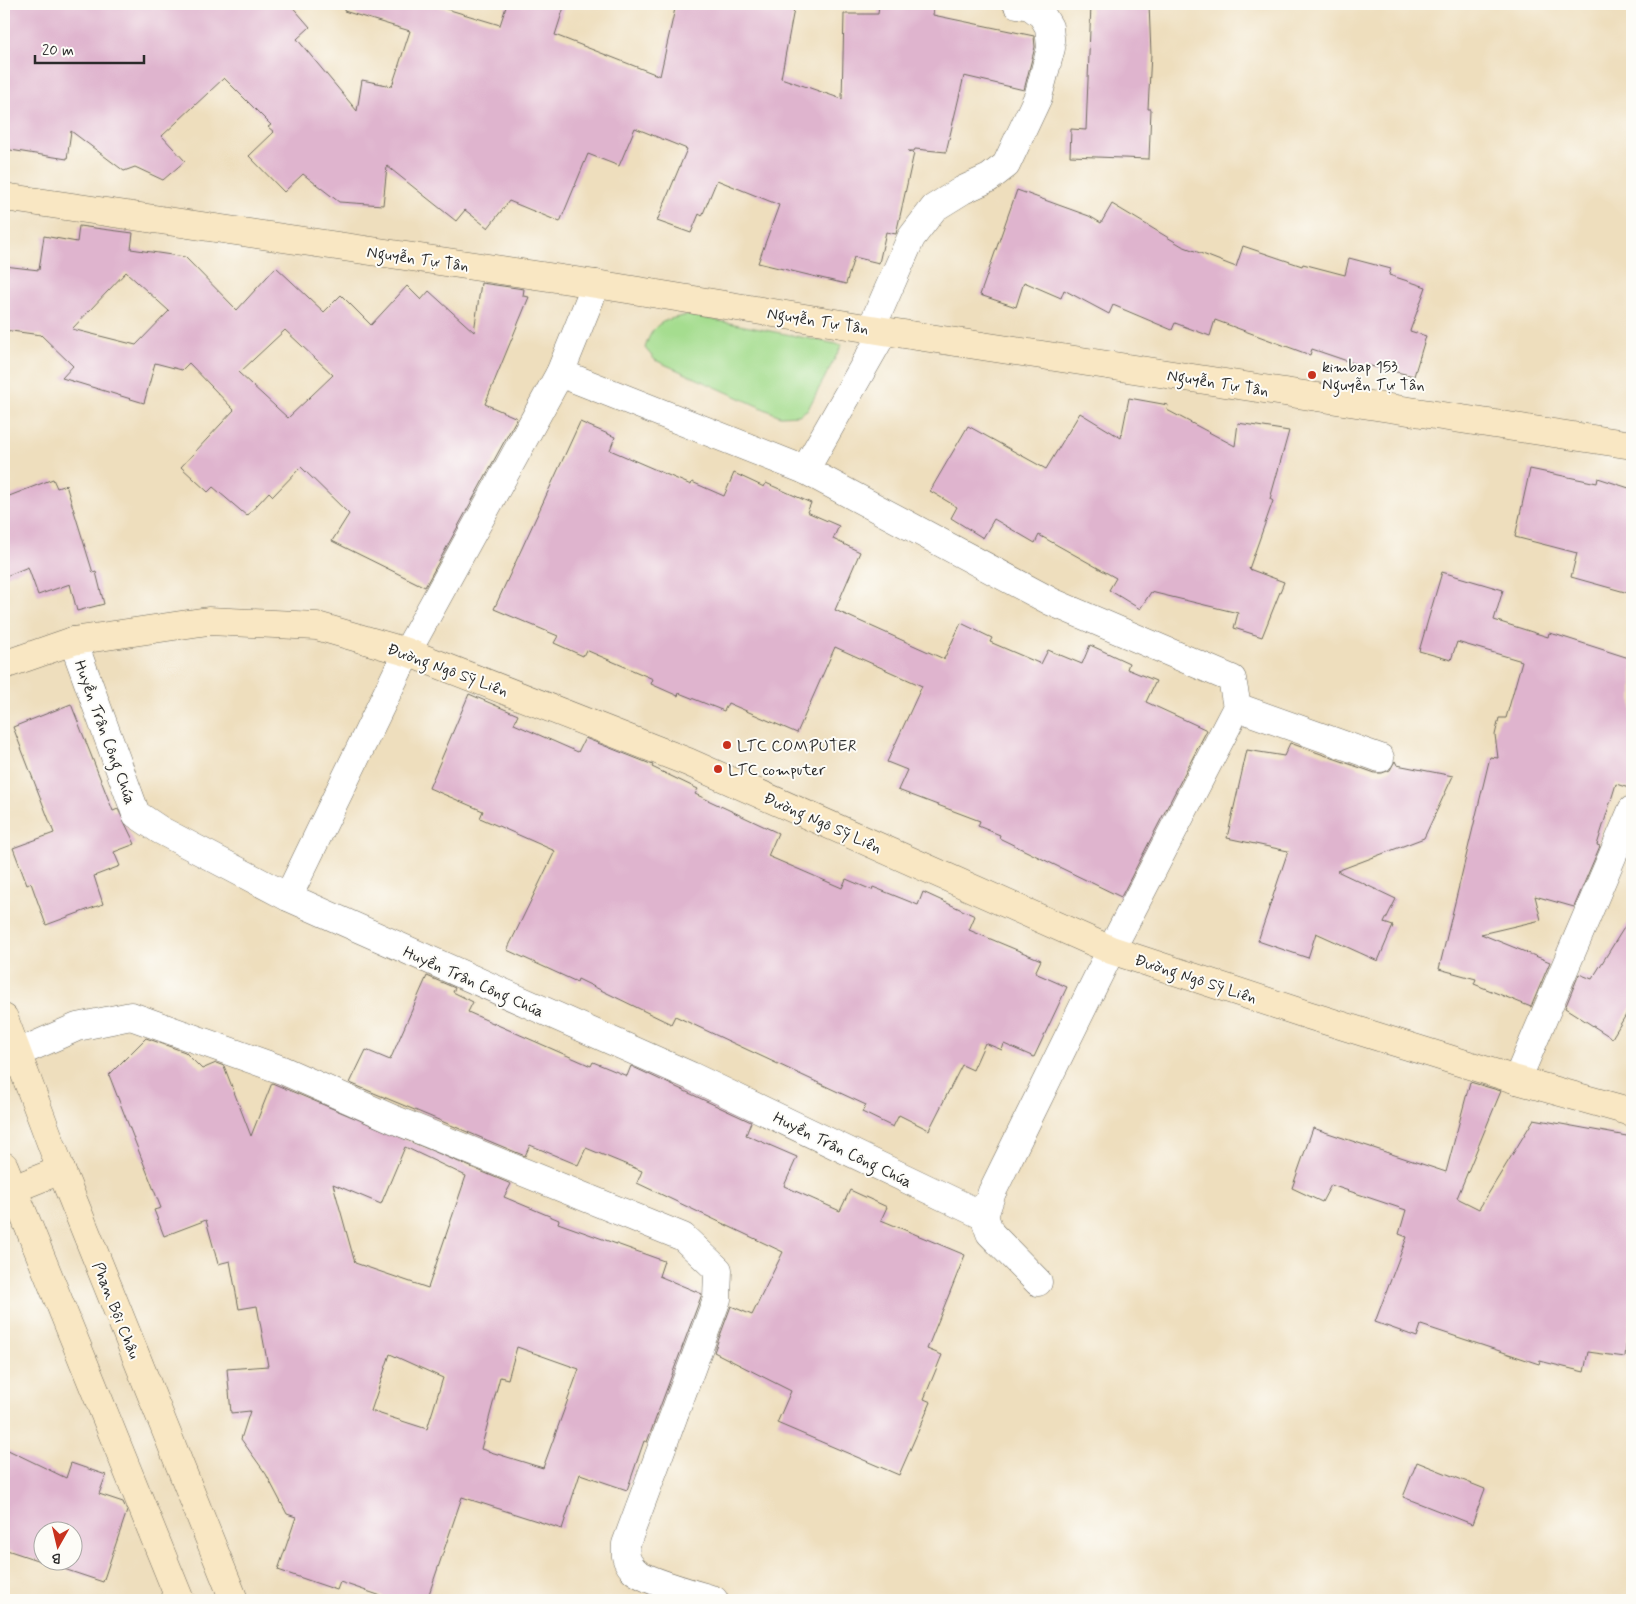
<svg xmlns="http://www.w3.org/2000/svg" width="1636" height="1604" viewBox="0 0 1636 1604" font-family="Mynerve,sans-serif">
<style>
.green{fill:#a5dd8f;stroke:#68845d}
.building{fill:#dfb4ce;fill-rule:evenodd}
.lines{fill:none;stroke-linecap:round;stroke-linejoin:round}
.street-casing{stroke:#6f6a5e;stroke-width:29}
.secondary-casing{stroke:#6f6a5e;stroke-width:29}
.street{stroke:#fff;stroke-width:28}
.secondary{stroke:#f9e7c3;stroke-width:28}
.poi-dot{fill:#c8321e;stroke:#fdfcf7;stroke-width:2}
.labels{text-anchor:middle;stroke-width:4;stroke-linejoin:round;paint-order:stroke}
.street-label{font-size:16px;fill:#2b2b2b;stroke:#fdfcf7}
.poi-label{font-size:16px;fill:#2b2b2b;stroke:#fdfcf7;text-anchor:start}
</style>
<rect width="100%" height="100%" fill="#fdfcf7"/>
<filter id="ink" filterUnits="userSpaceOnUse"><feTurbulence type="fractalNoise" baseFrequency=".02" numOctaves="2"/><feDisplacementMap in="SourceGraphic" scale="10" xChannelSelector="R" yChannelSelector="G"/><feConvolveMatrix kernelMatrix="1 2 1 2 8 2 1 2 1" color-interpolation-filters="sRGB"/></filter>
<filter id="wash" filterUnits="userSpaceOnUse"><feTurbulence type="fractalNoise" baseFrequency=".0096" numOctaves="4" result="noise"/><feDisplacementMap in="SourceGraphic" scale="20" xChannelSelector="R" yChannelSelector="G"/><feGaussianBlur stdDeviation="1.12" result="paint"/><feColorMatrix in="noise" values="0 0 0 0 0 0 0 0 0 0 0 0 0 0 0 0 0 1.4 0 .05"/><feComposite in="paint" operator="in"/></filter>
<g filter="url(#wash)">
<rect width="100%" height="100%" fill="#eedebd"/>
<!-- green -->
<path class="green" d="M688,315l154,30 -34,64 -9,6 -19,1 -125,-56 -10,-12c8,-26 18,-28 43,-33z"/>
<g id="blocks">
<!-- building -->
<g class="building">
<path d="M4,4h286l20,23 -13,12 60,72 5,-31 30,6 18,-55 -66,-20 1,-7h85l70,21 7,-21h58l-10,31 105,41 16,-72h119l-14,74 61,21 2,-85h34l1,-10 55,3 -1,8 101,21 1,11 -11,43 -60,-14 -18,76 -31,-3 -1,2h-6l6,2 -18,81 -10,-2 -7,31 -25,-6 -8,27 -88,-21 21,-58 -62,-25 -15,36 -3,-2 -8,19 -34,-12 30,-72 -52,-21 -16,38 -31,-12 -28,68 -51,-21 -21,27 -23,-18 -9,11 -69,-55 -4,39 -44,-3 -36,-28 -19,18 -35,-36 25,-24 -6,-5 3,-2 -47,-47 -62,58 23,25 -22,19 -28,-13 -11,4 -53,-40 -4,28 -63,-10z"/>
<path d="M1091,4h58l2,50 -3,55h3l-2,50 -79,-3 1,-27 15,1z"/>
<path d="M1017,190l72,26 12,7 11,-19 70,42 54,21 7,-21 59,20 1,-2 42,11 4,-17 42,11 -2,6 37,12 -16,44 16,5 -12,40 -48,-11 -1,2 -53,-18 -2,6 -95,-35 -5,16 -35,-13 -3,7 -59,-25 -4,9 -45,-24 -3,8 -37,-16 -8,25 -36,-12z"/>
<path d="M79,226l54,7 -2,16 54,8 52,53 39,-43 48,45 17,-17 30,30 36,-39 14,14 8,-9 45,41 7,-49 43,6 -1,7 6,1 -44,107 32,14 -92,169 -93,-46 17,-27 -48,-47 -28,29 -4,-4 -22,24 -34,-29 -5,5 -27,-25 53,-57 -45,-47 -7,7 -27,-7 -11,40 -82,-25 11,-12 -32,-31 -37,-5v-64l35,4 5,-34 33,6zM126,272l43,39 -33,34 -64,-16zM285,330l48,45 -45,43 -49,-45z"/>
<path d="M1129,398l39,7 -1,5 68,36 3,-23 51,8 -19,68 3,2 -24,68 35,13 -22,55 -28,-9 4,-15 -87,-21 -11,17 -31,-19 7,-12 -77,-43 -4,8 -41,-24 -11,19 -32,-20 6,-11 -27,-16 38,-65 78,43 34,-56 41,25z"/>
<path d="M580,422l35,15 -5,13 81,35 1,-3 32,14 10,-23 30,14 2,-4 45,20 -4,9 32,14 -6,13 27,13 -25,58 109,49 17,-36 31,15 -2,4 51,22 7,-14 34,14 8,-19 39,18 -2,6 29,12 -10,21 61,28 -86,167 -122,-59 1,-3 -22,-9 2,-5 -82,-31 9,-20 -20,-8 35,-76 -87,-39 -38,86 -69,-30 -4,8 -45,-18 -1,3 -27,-12 2,-5 -67,-29 -3,6 -29,-13 4,-7 -64,-27z"/>
<path d="M1530,469l67,14 1,-5 34,11v105l-61,-17 6,-24 -62,-16z"/>
<path d="M53,479l4,9 9,-3 27,88 3,-1 8,32 -27,7 -7,-27 -32,11 -10,-28 -24,10v-79z"/>
<path d="M1442,572l61,18 -9,30 54,17 1,-4 8,2 75,24v130l-16,-5 -19,61 3,1 -26,61 -39,-11 6,24 -60,14 69,28 -19,45 -57,-23 2,-5 -37,-10 51,-212 8,1 -3,-23 4,-17h7l16,-57 -65,-19 -6,18 -32,-9z"/>
<path d="M469,694l49,21 -4,9 64,28 7,-14 68,27 -1,2 46,22 -3,5 83,39 -10,23 74,32 4,-9 26,11 1,-3 45,18 5,-13 52,24 -6,14 72,30 -6,13 32,14 -33,70 -30,-13 -2,6 -17,-7 -12,27 -11,-5 -33,65 -30,-15 -6,12 -31,-15 4,-7 -191,-89 -4,8 -93,-45 -1,3 -70,-32 48,-99 -75,-33 3,-7 -54,-23z"/>
<path d="M71,704l42,107 5,-2 17,35 -21,8 6,14 -26,10 9,28 -57,21 -15,-42 -4,2 -14,-37 41,-15 -41,-106z"/>
<path d="M1290,743l85,30h7l8,-3 5,-9 2,4 56,11 -29,62 -87,33 59,28 -12,24 9,3 -15,35 -62,-28 -8,25 -50,-17 30,-90 -61,-13 20,-88 37,6z"/>
<path d="M1632,915v90l-20,33 -47,-30 14,-34 13,5z"/>
<path d="M427,976l28,12 -2,4 20,10 -5,10 123,54 2,-4 34,14 4,-10 120,56 -5,13 51,22 -13,29 56,25 10,-21 37,17 -6,13 84,35 -38,94 15,6 -18,44 7,3 -32,73 -122,-52 14,-32 -77,-39 17,-46 21,9 31,-63 -146,-69 5,-12 -56,-23 -8,17 -48,-20 -5,11 -175,-73 16,-33 24,10z"/>
<path d="M146,1038l39,14 17,17 14,-6 8,3 27,70 21,-53 239,101 -7,13 55,23 -1,3 106,38 -5,15 43,18 -55,148 -3,-1 -17,49 -47,-16 -18,55 -100,-32 -35,103h-34l-53,-18 -3,8 -59,-20 18,-53 -9,-3 -21,-40 -25,-35 9,-28 -19,2 -4,-44 41,-3 -11,-60 -18,3 -9,-48 -12,3 -12,-44 -42,16 -10,-26 7,-2 -52,-133zM405,1147l61,29 -38,112 -73,-25 -22,-79 48,20zM517,1347l62,22 -36,99 -62,-19 19,-72 8,2zM390,1354l53,24 -16,51 -56,-18z"/>
<path d="M1470,1082l31,9 -44,107 22,11 55,-90 98,18v157l-7,63 -37,-5 -4,20 -44,-11 -1,3 -118,-39 -4,12 -42,-15 32,-85 -8,-3 7,-24 -75,-25 -9,17 -30,-14 21,-60 133,44z"/>
<path d="M4,1448l62,30 5,-15 35,12 -7,19 24,8 4,9 -24,71 -99,-33zM42,1532h30v30h-30z"/>
<path d="M1417,1462l68,27 -13,35 -69,-27z"/>
</g>
</g>
</g>
<g filter="url(#ink)">
<use href="#blocks" fill-opacity="0" stroke="#6f6a5e" stroke-width="1"/>
<g class="lines">
<!-- street casing -->
<g class="street-casing">
<g id="street">
<path d="M871,329l40,-91 23,-30 29,-18 26,-12 17,-13 32,-68 13,-49 -2,-21 -7,-12 -12,-9 -13,-2"/>
<path d="M560,373l245,97 247,132 180,77 5,28 -126,243 -119,242 -8,24 6,17 48,49"/>
<path d="M805,470l79,-139"/>
<path d="M73,641l63,173 24,16 128,67 403,179 293,140"/>
<path d="M1237,707l143,51"/>
<path d="M288,897l119,-245 153,-279 36,-89"/>
<path d="M18,1053l59,-26 54,-11 151,54 111,49 290,118 35,33 -1,29 -91,245c-1,10 -1,16 7,25 9,11 65,26 81,31"/>
<path d="M1517,1080l115,-270"/>
</g>
</g>
<!-- secondary casing -->
<g class="secondary-casing">
<g id="secondary">
<path d="M4,197l592,87 288,47 748,114"/>
<path d="M4,665l69,-24 135,-20 109,5 90,26 281,110 423,188 197,65 209,65 115,32"/>
<path d="M4,1018l57,152 173,430"/>
<path d="M4,1166l176,434"/>
<path d="M13,1189l48,-19"/>
</g>
</g>
<!-- street -->
<use href="#street" class="street"/>
<!-- secondary -->
<use href="#secondary" class="secondary"/>
</g>
</g>
<!-- markers -->
<g class="poi-dot">
<circle cx="1312" cy="375" r="5"/>
<circle cx="727" cy="745" r="5"/>
<circle cx="718" cy="769" r="5"/>
</g>
<g class="labels">
<!-- street labels -->
<g class="street-label">
<text transform="translate(418 258) rotate(8)" y="6">Nguyễn Tự Tân</text>
<text transform="translate(818 320) rotate(9)" y="6">Nguyễn Tự Tân</text>
<text transform="translate(1218 382) rotate(9)" y="6">Nguyễn Tự Tân</text>
<text transform="translate(448 669) rotate(20)" y="6">Đường Ngô Sỹ Liên</text>
<text transform="translate(106 732) rotate(70)" y="6">Huyền Trân Công Chúa</text>
<text transform="translate(823 822) rotate(24)" y="6">Đường Ngô Sỹ Liên</text>
<text transform="translate(1196 978) rotate(18)" y="6">Đường Ngô Sỹ Liên</text>
<text transform="translate(474 981) rotate(24)" y="6">Huyền Trân Công Chúa</text>
<text transform="translate(843 1149) rotate(26)" y="6">Huyền Trân Công Chúa</text>
<text transform="translate(117 1310) rotate(68)" y="6">Phan Bội Châu</text>
</g>
<!-- poi labels -->
<g class="poi-label">
<text x="1322" y="372">kimbap 153<tspan x="1322" dy="18">Nguyễn Tự Tân</tspan></text>
<text x="737" y="751">LTC COMPUTER</text>
<text x="728" y="775">LTC computer</text>
</g>
</g>
<!-- margin -->
<rect width="1636" height="1604" fill="none" stroke="#fdfcf7" stroke-width="20"/>
<!-- north arrow -->
<g transform="translate(58 1546) rotate(188)"><circle r="24" fill="#fdfcf7" stroke="#a9a8a5"/>
<path d="M0-4L9 19L0 12L-9 19Z" fill="#c8321e"/>
<text y="-8" font-size="14" font-weight="bold" text-anchor="middle" fill="#2b2b2b">B</text>
</g>
<!-- scale -->
<path d="M35 55v8h109v-8" fill="none" stroke="#2b2b2b" stroke-width="2.5"/>
<text x="42" y="55" font-size="15" fill="#2b2b2b" stroke="#fdfcf7" stroke-width="4" paint-order="stroke">20 m</text>
</svg>
